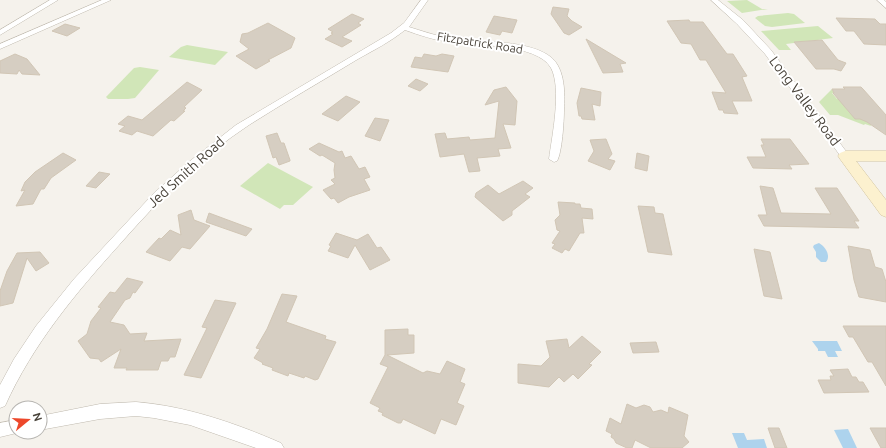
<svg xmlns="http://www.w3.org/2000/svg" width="886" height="448" viewBox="0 0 886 448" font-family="Ubuntu,sans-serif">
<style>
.green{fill:#d1e6b8}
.water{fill:#add3ed}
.building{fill:#d6cec2;stroke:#d1c6b5}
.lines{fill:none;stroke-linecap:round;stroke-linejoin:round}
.street-casing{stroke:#c0baaf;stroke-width:1}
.secondary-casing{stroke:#d2c49e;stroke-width:1}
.street{fill:#fff;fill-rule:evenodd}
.secondary{fill:#fcf1cf;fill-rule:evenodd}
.labels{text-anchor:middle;stroke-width:4;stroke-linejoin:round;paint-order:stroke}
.far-street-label{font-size:12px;fill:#49433a;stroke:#fff}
.street-label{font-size:14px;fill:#49433a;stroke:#fff}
</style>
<rect width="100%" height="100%" fill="#f5f2ec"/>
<!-- green -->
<g class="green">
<path d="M747,0l15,9h6l-26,4 -15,-12z"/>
<path d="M788,13l6,1 11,9 -33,4 -7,-1 -10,-8 3,-2z"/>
<path d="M818,26l15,12 -47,6 5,6h-12l-18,-19z"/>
<path d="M187,45l41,7 -13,13 -46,-8 12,-10z"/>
<path d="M140,67l19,3 -24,28 -7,1h-20l-2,-2 28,-29z"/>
<path d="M832,89l2,4h-2l5,6h2l31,24 1,3 -6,-2 -1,1 -26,-10h-8l-11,-13z"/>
<path d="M268,163l45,24 -20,18h-9l-4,4 -40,-23z"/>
</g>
<!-- water -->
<g class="water">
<path d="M819,243c7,4 12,13 7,19h-5l-5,-5v-5l-3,-5 1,-2z"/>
<path d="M812,341h25l5,10h-7l3,6h-10l-3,-6h-7v-2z"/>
<path d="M848,429l9,19h-14l-9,-18z"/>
<path d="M732,433h12l3,7 17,-1 3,9h-29z"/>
</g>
<!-- building -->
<g class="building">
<path d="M553,7l16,2 -2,7 5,5 10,6 -13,8 -5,-2 -13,-19z"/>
<path d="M352,14l12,5 -6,4 3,2 -19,12 10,4 -10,6 -17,-8 8,-5 -2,-1 2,-1 -5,-3z"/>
<path d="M494,16l23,4 -5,13 -10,-2 -2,4 -14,-3z"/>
<path d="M836,18l39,1 5,5h6v21l-22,-1 -10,-13h-8z"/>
<path d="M689,20l1,2h13l24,32h6l14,22 -5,1 10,24h-20l6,13 -14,-1 -1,-3h-4l-7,-18 14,1 -20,-33h-6l-9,-16 -10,-1 -14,-22z"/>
<path d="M268,23l27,15 -4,10 -23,12 2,1 -14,8 -20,-13 13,-7 -9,-7 2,-8 6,-1z"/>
<path d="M65,24l15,4 -13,8 -15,-5z"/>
<path d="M586,39l40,24 -6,1 3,8 -20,1z"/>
<path d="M822,40l16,20 8,3 -5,8 -7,-2h-18l-22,-27z"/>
<path d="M15,54l12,5 13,16 -18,-1 -3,-4 -2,4 -17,-1v-12z"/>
<path d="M424,54l12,2 6,-2 12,2 -6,16 -37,-5 4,-10 7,1z"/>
<path d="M416,79l12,5 -8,7 -12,-5z"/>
<path d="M187,82l15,8 -18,17 2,1 -3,3h2l-11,10 -3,-1 -18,16 -16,-5 -5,4 -13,-4 6,-5 -7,-2 10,-8 14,4z"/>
<path d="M506,87l11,14 -2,24 -12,-1 8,24 -13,1 2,7 -23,2 3,13 -11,1 -5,-18 -24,3 -5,-23 10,-1 2,6 22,-2 1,3 25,-2 4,-37 -14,4 9,-15z"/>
<path d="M843,87h18l2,2 23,26v20l-19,-13 -7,-3h-5l-22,-26h1l-2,-4h13z"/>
<path d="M581,88l20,4 -1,14 -8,-2 3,16 -13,-1 -1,-3h-2l-2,-13z"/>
<path d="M346,96l14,6 -22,19 -16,-7z"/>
<path d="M375,118l14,2 -9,21 -15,-5z"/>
<path d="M277,133l4,10h3l6,17v1l-11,4 -3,-8 -3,1 -7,-22z"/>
<path d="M606,139l6,15 -4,5 7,2 -5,9 -22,-9 6,-10 -4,-11z"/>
<path d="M761,139h29l19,25 -20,1 3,4 -39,-1 -6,-11h19l-5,-12h3z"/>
<path d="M319,143l20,9 3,-1 3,7 6,-2 8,13 6,-2 5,10 -6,2 6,11 -21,7 -11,6 -4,-5 -3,1 -8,-9 12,-6 -4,-4 4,-2 -1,-8 1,-7 -13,-8 -2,1 -11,-7z"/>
<path d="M63,153l13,7 -25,18 -7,11h-3l-8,15 -17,2 9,-16 -4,1 4,-9 10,-10z"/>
<path d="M637,153l12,3 -2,15 -12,-3z"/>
<path d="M99,172l11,2 -14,14 -10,-2z"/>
<path d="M523,181l10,7 -8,6 5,3 -18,14v4l-9,6 -28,-24 1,-4 12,-8 11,9z"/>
<path d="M760,186l13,2 8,25 50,1 -16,-26h22l22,33h-5l5,7 -95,-2 -6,-11h9z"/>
<path d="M558,202l17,1v1h5l1,4 11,1 1,10 -11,-1 2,15h-4l-11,18 -4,-2 -3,4 -10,-5 3,-4 -3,-1 8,-12 -3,-1 -2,-10 5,-5z"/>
<path d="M638,206l16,1 1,6 8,1 9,41 -24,-3z"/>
<path d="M191,210l3,10 16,6 -20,23 -8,-2 -12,14 -24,-9 13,-14 2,1 9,-9 11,5 -3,-20z"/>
<path d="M209,213l43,16 -6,7 -40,-14z"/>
<path d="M336,233l21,7 11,-6 9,14 4,-1 9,13 -20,10 -15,-25 -7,13 -20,-7 3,-5 -2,-1z"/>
<path d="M848,246l22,4 5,17 7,2 4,13v20l-27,-5 -5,-17z"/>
<path d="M754,249l16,3 12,47 -18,-3z"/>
<path d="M40,252l9,11 -13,8 -9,-13 -14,45 -13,3v-15l7,-20 10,-18z"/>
<path d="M127,278l16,4 -8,11 -2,-1 -3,6 -5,2 -15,22 14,3 6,9 17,-1 -3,8 37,-2 -6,18h-5l-2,4h-7l-3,9h-32l1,-2h-13l7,-19 -20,13 -2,-3 -9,-1 -12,-17 9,-7 4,-13 10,-13 -3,-1 12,-15 5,1z"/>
<path d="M282,294l15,2 -11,26 40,14 -1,3 11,3 -18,37 -3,1 -10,-4 -1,2 -15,-5 -1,3 -16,-6 1,-2 -11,-4 1,-1 -9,-5 6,-9 -4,-1 11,-19z"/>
<path d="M215,300l21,3 -35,75 -17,-3 23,-47 -5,-1z"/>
<path d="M843,326h43v60l-14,-24h-4l-15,-25h-4z"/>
<path d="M408,329v6h6v18l-27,2 36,18 4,-2 13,3 7,-13 18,8 -5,13 5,2 -8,19 7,3 -8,19 -15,-6 -6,15 -32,-15 -2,4h-3l-16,-8 1,-2 -5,-2 2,-3 -10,-5 18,-36 -8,-3 5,-9v-25z"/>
<path d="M582,336l19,16 -12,12 3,1 -14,14 -5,-5 -9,8 -5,-5 -10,10 -31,-4v-19l23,2 9,-9 -4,-16 21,-2 2,9z"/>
<path d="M656,342l3,10 -26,1 -3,-10z"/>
<path d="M848,369l4,8h4l3,5h4l6,10 -45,1 -6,-13h13l-1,-4h4l-4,-6z"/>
<path d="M627,404l9,4 8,-3 6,2 3,5 8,-2 7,3 1,-6 19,8 -4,21 5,6 -7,6h-31l-16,-8 -3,8h-5l-11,-5 -2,-4 -3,-2 1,-3 -6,-3 4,-13 11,6z"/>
<path d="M768,428h11l8,20h-12z"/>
<path d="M870,428h16v20h-5z"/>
</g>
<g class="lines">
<!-- street casing -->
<g class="street-casing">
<g id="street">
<path d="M50,0h8l-58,35v-5z"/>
<path d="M102,0h9l-111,49v-5z"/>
<path d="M421,0h7l-19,27c13,4 25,8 38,11 28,4 83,1 105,20 13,12 13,35 12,52 0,11 -2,43 -7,51l-3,1 -5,-3c3,-23 13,-70 2,-91 -14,-25 -77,-22 -102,-26 -15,-2 -30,-7 -44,-12 -15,12 -31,20 -47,29 -36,22 -73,43 -109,66 -49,32 -90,75 -129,119 -45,50 -87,100 -115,162l-5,2v-23l14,-26 22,-33 38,-47 80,-86 36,-32 46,-36 155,-92 13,-10z"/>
<path d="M711,0h7l25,20 28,30 77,104 2,2 -2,2h-6l-77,-104 -28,-30z"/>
<path d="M877,0h7l2,2v6z"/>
<path d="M136,402c50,4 99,21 145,41l3,5h-28l-66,-23 -36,-7 -18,-2 -36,3 -60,11v-14l60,-12z"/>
<path d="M16,420v12h5l-21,5v-14z"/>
</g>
</g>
<!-- secondary casing -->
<g class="secondary-casing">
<path id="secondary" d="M845,151h41v10h-30l30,39v17l-5,-2 -41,-56 -2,-3 2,-3z"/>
</g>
<!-- street -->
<use href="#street" class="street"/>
<!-- secondary -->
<use href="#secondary" class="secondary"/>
</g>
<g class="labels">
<!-- far-street labels -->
<g class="far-street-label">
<text transform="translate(480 43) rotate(9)" y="4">Fitzpatrick Road</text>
</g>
<!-- street labels -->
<g class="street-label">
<text transform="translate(805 101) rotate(53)" y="5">Long Valley Road</text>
<text transform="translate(186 172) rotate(-42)" y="5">Jed Smith Road</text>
</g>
</g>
<!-- north arrow -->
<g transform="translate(28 420) rotate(72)"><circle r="19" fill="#ffffff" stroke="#b6b4b0"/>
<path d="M0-3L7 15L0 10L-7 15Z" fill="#ed482b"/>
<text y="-6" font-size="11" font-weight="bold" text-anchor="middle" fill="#49433a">N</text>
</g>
</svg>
